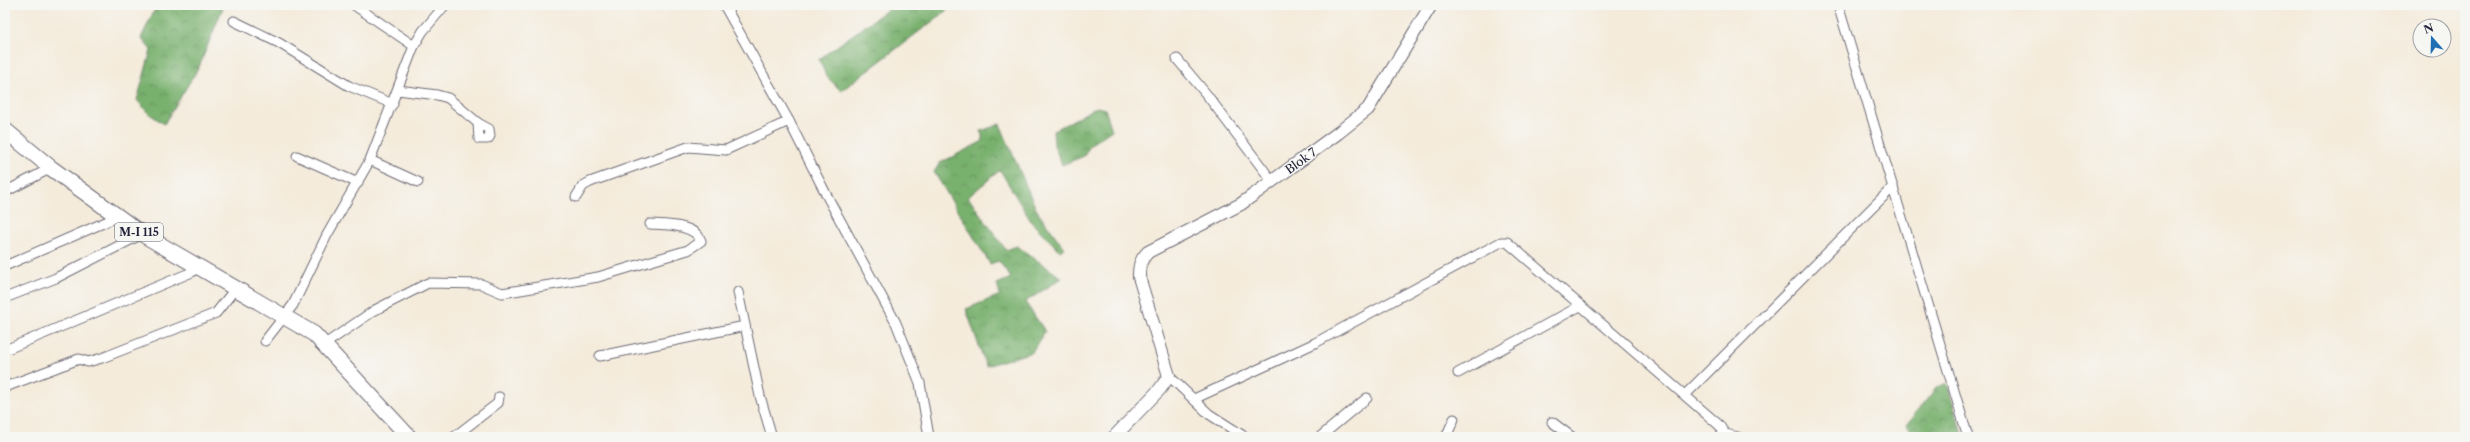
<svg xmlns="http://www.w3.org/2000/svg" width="2470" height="442" viewBox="0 0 2470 442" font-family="'Libre Caslon Text',serif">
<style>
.forest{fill:url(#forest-crowns);stroke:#4d6954}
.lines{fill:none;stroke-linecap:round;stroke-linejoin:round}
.minor-casing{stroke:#6c6873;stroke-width:11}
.tertiary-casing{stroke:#6c6873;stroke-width:14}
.primary-casing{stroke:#6c6873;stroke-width:17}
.minor{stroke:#fff;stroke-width:9}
.tertiary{stroke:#fff;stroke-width:12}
.primary{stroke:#fff;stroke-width:15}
.labels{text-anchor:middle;stroke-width:3;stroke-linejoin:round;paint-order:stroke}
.shield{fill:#f6f6f2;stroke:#626272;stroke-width:1}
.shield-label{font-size:11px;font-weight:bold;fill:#22223b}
.street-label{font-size:12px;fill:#22223b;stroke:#f6f6f2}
</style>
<defs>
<pattern id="forest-crowns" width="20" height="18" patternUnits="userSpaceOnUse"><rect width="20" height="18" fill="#78b06d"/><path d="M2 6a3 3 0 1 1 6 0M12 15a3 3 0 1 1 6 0" fill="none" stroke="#628f5b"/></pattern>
</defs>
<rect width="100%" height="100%" fill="#f6f6f2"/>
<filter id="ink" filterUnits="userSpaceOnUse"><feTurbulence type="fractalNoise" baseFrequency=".025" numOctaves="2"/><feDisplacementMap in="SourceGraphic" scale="8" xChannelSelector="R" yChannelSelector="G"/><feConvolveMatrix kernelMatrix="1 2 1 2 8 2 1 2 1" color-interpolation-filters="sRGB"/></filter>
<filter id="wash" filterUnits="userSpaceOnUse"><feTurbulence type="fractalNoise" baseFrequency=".012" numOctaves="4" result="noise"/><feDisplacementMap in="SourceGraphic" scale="16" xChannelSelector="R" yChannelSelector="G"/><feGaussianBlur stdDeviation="0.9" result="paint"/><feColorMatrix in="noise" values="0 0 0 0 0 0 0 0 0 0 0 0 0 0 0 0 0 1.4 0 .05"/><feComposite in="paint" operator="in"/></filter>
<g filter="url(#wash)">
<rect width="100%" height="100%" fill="#f4ebdb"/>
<!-- forest -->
<g class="forest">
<path d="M157,5h67l-25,62 -35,57 -16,-11 -11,-13 14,-50 -10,-12z"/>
<path d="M894,5h60l-113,86 -15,-15 -7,-17z"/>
<path d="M1097,107l8,2 7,21 -21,14 -7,12 -22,9 -8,-20 -1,-14z"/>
<path d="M1000,124l36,85 28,39 -4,3 -28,-28 -32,-53 -32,27 38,53 11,-4 45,32 -37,24 20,29 -13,21 -46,14 -20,-57 34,-14 -3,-11 14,-6 -12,-17 -9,3 -56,-92 6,-9 43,-22 -2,-10z"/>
<path d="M1947,383l16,54c-19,0 -46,5 -57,-12l30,-37z"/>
</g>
</g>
<g filter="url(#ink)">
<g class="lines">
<!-- minor casing -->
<g class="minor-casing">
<g id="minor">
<path d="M354,5l60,41"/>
<path d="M724,5l65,116 39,77 68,125 24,60 9,54"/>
<path d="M1838,5l130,432"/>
<path d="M234,21l45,22 70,43 44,18"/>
<path d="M1177,59l30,36 65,86"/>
<path d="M398,90l39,5 11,3 30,25"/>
<path d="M478,123l11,6 1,7 -2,3h-9z"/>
<path d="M297,156l61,27"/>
<path d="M370,160l48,22"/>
<path d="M5,192l46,-24"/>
<path d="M576,197l7,-11 7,-4 98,-35 38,3 63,-29"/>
<path d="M5,266l112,-49"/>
<path d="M738,292l22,104 12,41"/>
<path d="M5,298l51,-20 86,-44"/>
<path d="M265,341l28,-36 34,-70 43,-75 44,-114 9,-15 22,-26"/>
<path d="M325,344l50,-34 53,-27 53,1 21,9 96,-16 90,-27 13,-9c-6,-17 -36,-16 -51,-17"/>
<path d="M5,350l187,-78 5,-5"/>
<path d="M600,356l145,-30"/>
<path d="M1458,373l122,-67"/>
<path d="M1169,376l40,38 36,23"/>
<path d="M5,387l74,-28 9,3 14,-4 114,-45 19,-24"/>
<path d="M1685,395l208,-208"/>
<path d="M1194,399l121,-56 186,-101h6l212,183 6,9"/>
<path d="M1552,422l20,15"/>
<path d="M454,437l44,-34 1,-6"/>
<path d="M1320,437l47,-39"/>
<path d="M1446,437l8,-18"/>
<path d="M1719,437l6,-3 13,3"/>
</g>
</g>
<!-- tertiary casing -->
<g class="tertiary-casing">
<path id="tertiary" d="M1114,437l46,-48 9,-13 -30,-99c0,-11 1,-17 9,-25l93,-48 97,-71 30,-24 63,-104"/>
</g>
<!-- primary casing -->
<g class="primary-casing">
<path id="primary" d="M5,130l46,38 91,66 172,100 95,103"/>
</g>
<!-- minor -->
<use href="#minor" class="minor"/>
<!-- tertiary -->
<use href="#tertiary" class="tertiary"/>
<!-- primary -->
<use href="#primary" class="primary"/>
</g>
</g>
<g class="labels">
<!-- shield labels -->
<rect class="shield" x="115" y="223" width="48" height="18" rx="3"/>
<g class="shield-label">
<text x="139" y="236">M-I 115</text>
</g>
<!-- street labels -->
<g class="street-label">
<text transform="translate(1301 161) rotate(-36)" y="4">Blok 7</text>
</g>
</g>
<!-- margin -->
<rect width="2470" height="442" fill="none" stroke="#f6f6f2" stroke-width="20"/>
<!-- north arrow -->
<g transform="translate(2432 38) rotate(340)"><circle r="19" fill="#f6f6f2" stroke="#a1a1a9"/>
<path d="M0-3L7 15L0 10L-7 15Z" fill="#1f6fb2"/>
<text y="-6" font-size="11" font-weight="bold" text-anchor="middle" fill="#22223b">N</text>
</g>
</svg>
